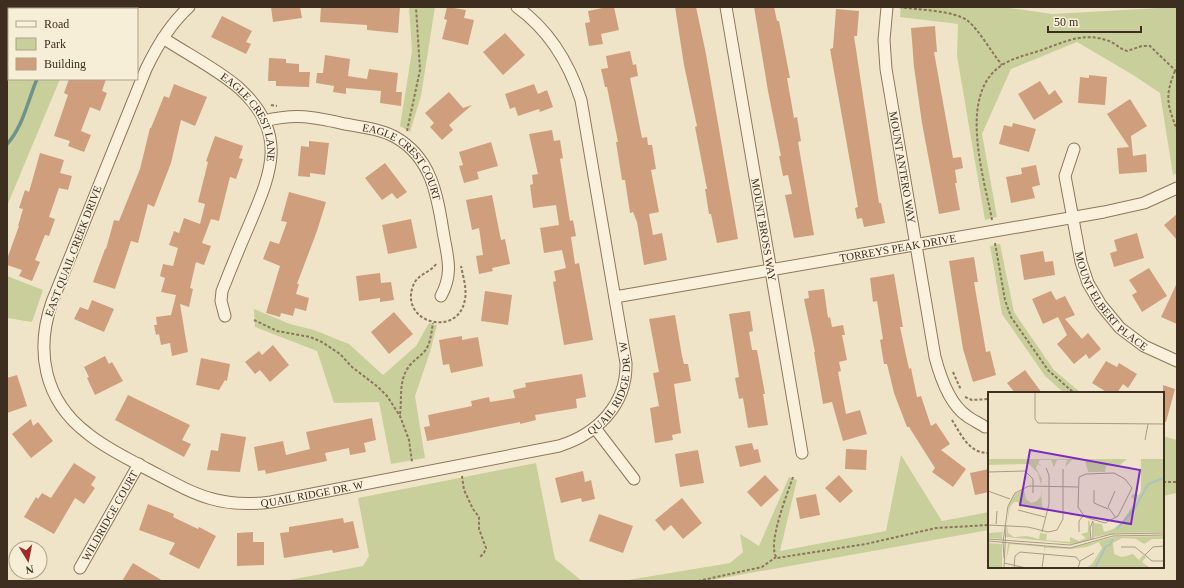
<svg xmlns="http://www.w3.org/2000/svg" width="1184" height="588" viewBox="0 0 1184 588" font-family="'Times New Roman',serif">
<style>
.green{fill:#c9cf9b}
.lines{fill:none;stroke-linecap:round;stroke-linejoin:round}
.stream{stroke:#6f938a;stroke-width:3.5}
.building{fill:#cf9f7d}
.street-casing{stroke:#8d765c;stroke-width:13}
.path{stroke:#8d765c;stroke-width:2;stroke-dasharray:3 2;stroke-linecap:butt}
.street{stroke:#faf1dc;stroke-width:11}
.labels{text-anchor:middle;stroke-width:3;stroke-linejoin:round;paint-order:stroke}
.street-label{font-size:11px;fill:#3d2e20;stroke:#f7eed8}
.inset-river{fill:none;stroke:#a9c4bc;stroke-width:2}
.inset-road{fill:none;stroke:#a89b85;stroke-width:1}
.view{fill:#7b2cbf;fill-opacity:0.15;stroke:#7b2cbf;stroke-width:2}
.inset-edge{fill:none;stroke:#3d2e20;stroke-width:2}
</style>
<rect width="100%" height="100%" fill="#f0e4c8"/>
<!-- green -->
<g class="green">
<path d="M7,7h90l-1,2h-87v70h51l-53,127z"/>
<path d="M409,7h26l-14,89 -11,36 -10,-6 12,-75z"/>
<path d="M901,7h102l49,7 125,-7v166l-4,2 -13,-82 -27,-18 -56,-33 -66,27 -29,65 15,83 -12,3 -28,-164 1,-32 -58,-7z"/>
<path d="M1000,244l14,68 40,58 27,23h-17l-19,-17 -43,-62 -12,-68z"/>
<path d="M7,276l36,14 -11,32 -25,-4z"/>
<path d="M254,309l36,15 24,6 35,14 34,31 33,-29 13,-23 8,2 -7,27 -15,44 10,62 -34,6 -12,-62 -45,1 -17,-52 -62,-24z"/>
<path d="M1163,436l14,4v53l-14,3z"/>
<path d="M901,455l41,66 47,-9v18l-283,51h-84l108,-18 13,-11 -3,-18 19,12 30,-69 8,3 -17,71 106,-20z"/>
<path d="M536,463l19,96 27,22h-298l79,-15 6,-10 -11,-58z"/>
</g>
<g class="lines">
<!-- stream -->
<g class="stream">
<path d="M70,9l1,-2"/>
<path d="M7,144c16,-17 21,-44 30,-65"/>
</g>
</g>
<!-- building -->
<g class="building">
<path d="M271,7h29l2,11 -29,4z"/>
<path d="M321,7h79l-2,26 -31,-3v-5l-47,-3z"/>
<path d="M447,7l19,3 -2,8 10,2 -6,25 -26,-6 5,-19 -3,-1z"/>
<path d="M607,7h7l5,23 -18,4 2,10 -14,2 -4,-23 5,-1 -2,-11z"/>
<path d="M675,7h21l10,47 32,185 -21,4 -6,-29h-2l-4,-25h2l-12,-62 2,-1 -13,-61z"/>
<path d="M754,7h20l3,14h2l11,57h-3l7,40 3,-1 4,24 -3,1 16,93 -20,3 -9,-43 7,-1 -4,-19 -5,1 -4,-20h2l-13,-65z"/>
<path d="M836,9l23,2 -2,25h-3l25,167h2l4,20 -21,4 -2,-9 -5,1 -2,-11 3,-1 -28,-158 3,-1z"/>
<path d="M222,16l30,15 -6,11 5,2 -5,10 -35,-17z"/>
<path d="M935,26l2,26h-3l19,106 8,-1 2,11 -8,2 2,13h-2l5,27 -21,4 -17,-91 -8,-56 -3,-39z"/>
<path d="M505,33l20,22 -22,20 -20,-23z"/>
<path d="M630,51l3,14 3,-1 2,12 -8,2 12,60 5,-1 1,8h4l4,24 -5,1 8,42 -10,2 4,21 9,-2 5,27 -23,5 -7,-43 -4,-10 -3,1 -5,-33h-3l-6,-38h2l-11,-55h-2l-4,-18 7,-1 -2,-12z"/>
<path d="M325,55l25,4 -2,17 19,3 2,-10 29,4 -2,19h6l-1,14 -21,-3 1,-12 -35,-3v6l-13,-2 1,-6 -18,-3 1,-10h6z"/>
<path d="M269,58l17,1v4l13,1v8h11l-1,15 -33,-1v-5h-8z"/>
<path d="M1089,75l18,2 -2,28 -27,-2 2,-26 9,1z"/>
<path d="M69,79h37l-4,12 5,2 -7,18 -10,-4 -9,24 10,4 -7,17 -16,-6 2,-5 -16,-5 14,-41 -4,-2z"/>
<path d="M1040,81l9,14 6,-5 8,12 -29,18 -16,-26z"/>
<path d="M174,84l33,13 -12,29 -14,-6 -10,43 -17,44 -6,-3 -10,39 -7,-2 -16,48 -22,-7 12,-33h1l8,-29 5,1 21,-52 10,-41h1l13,-32 5,2z"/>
<path d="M534,84l4,10 9,-4 6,17 -13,5 -1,-3 -21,7 -3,-9 -5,2 -5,-15z"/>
<path d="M449,92l14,16 9,-3 -23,20 4,5 -11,10 -12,-13 4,-4 -9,-10z"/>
<path d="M1130,99l17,27 -16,10 2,20 13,-2 1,18 -28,2 -2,-26 12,-1 -22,-33z"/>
<path d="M1013,123l23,6 -7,23 -30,-8 5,-19 8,2z"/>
<path d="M552,130l2,11 6,-1 3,18 -3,1 10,62 3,-1 3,16 -5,1 4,27 4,-1 14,77 -29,5 -11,-63 3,-1 -2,-10 12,-3 -4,-18 -18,3 -4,-25 19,-3 -3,-20 -23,3 -3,-23 3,-1 -1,-9 6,-1 -9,-40z"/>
<path d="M215,136l28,10 -4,12 4,1 -7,20 -6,-2 -11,44 -8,-2 -9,24 9,3 -7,19 -8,-3 -6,26 3,1 -4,18 -9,-3 8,48 -16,4 -2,-13 -9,2 -2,-11 -3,1 -2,-10h3l-1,-8 15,-2 5,-20 -15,-3 4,-14 -5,-2 3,-12 10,2 5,-18 -9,-3 5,-14 5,2 5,-15 16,6 5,-20 -7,-2 10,-40 -2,-1z"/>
<path d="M309,141l20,2 -4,32 -15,-2v4l-12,-1 3,-30 8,1z"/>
<path d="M491,142l7,24 -21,6 2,7 -15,4 -5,-17 4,-1 -4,-13z"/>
<path d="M40,153l24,7 -4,13 12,3 -4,14 -9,-2 -10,29 6,2 -6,17 -4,-1 -10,25 5,2 -8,19 -13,-5 3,-6 -15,-5v-6l12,-33h-1l5,-17 -4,-1 6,-18 4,2z"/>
<path d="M385,163l22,29 -10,7 -5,-6 -10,7 -17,-22z"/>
<path d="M1036,165l4,20 -8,2 3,11 -24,5 -5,-26 16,-3 -1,-6z"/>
<path d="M289,192l37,10 -9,29 -20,53h2l-3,10 13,4 -3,13 -11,-3 -2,8 -12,-3 -1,4 -14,-4 14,-47 -17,-7 7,-18 9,3 8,-22 -6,-1z"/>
<path d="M492,195l9,45 4,-1 5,25 -18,4 1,3 -14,3 -3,-18 7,-1 -4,-27 -7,2 -6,-30z"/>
<path d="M1177,214v26l-13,-15z"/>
<path d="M411,219l6,29 -29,6 -6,-29z"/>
<path d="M1137,233l7,25 -30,9 -4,-14 7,-2 -3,-11z"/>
<path d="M1043,251l2,11 8,-1 2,14 -31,5 -4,-25z"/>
<path d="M974,257l4,25h-4l12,70 4,-1 6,24 -23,7 -10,-33 -14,-88z"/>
<path d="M1149,268l18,28 -25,16 -10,-17 5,-3 -8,-12z"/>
<path d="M380,273l1,10 10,-1 3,18 -14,2v-4l-21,3 -3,-25z"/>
<path d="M894,274l9,53h-3l9,42 2,-1 6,29 4,-1 10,30 5,-3 14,21 -9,6 25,19 -13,18 -21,-15 3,-4 -26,-41h-2l-13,-34 -7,-29h-3l-4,-24 3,-1 -6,-38 -4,1 -3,-24z"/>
<path d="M1177,283v41l-16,-7z"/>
<path d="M824,289l4,29 2,-1 2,10 11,-2 2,10h-3l5,25 -8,2 2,9 -3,1 8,42 14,-4 7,24 -24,7 -11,-39 -9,2 -9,-52h1l-11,-53 5,-1 -1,-7z"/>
<path d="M485,291l27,4 -4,30 -27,-4z"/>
<path d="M1051,291l5,9 9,-4 10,19 -10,4 17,20 6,-6 13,16 -12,10 -3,-5 -12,10 -17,-20 10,-9 -9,-18 -15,7 -11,-25z"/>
<path d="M92,300l22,9 -10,23 -30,-13 6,-12 8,3z"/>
<path d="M750,311l3,20 -4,1 3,18h5l8,44h-2l5,31 -20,3 -5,-30 -4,1 -4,-21 4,-1 -10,-63z"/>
<path d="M394,312l19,22 -24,20 -18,-22z"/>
<path d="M675,315l7,41 2,8h4l3,17 -17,3 7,49 -9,2 1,5 -18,3 -5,-35 9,-2 -6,-33 6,-1 -10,-53z"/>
<path d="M462,336v4l16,-3 5,29 -32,7 -2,-9 -6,1 -4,-25z"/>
<path d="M273,345l16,20 -19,17 -10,-12 -5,4 -10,-12 14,-11 3,4z"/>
<path d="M105,356l4,8 3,-2 11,19 -28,14 -8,-17 2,-1 -5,-10z"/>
<path d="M201,358l29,6 -3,17 -2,-1 -6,10 -23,-5z"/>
<path d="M1106,361l11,6 2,-4 18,11 -9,14 -5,-4 -6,9h-9l-16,-10z"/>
<path d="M1025,370l17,23h-27l-8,-10z"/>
<path d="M582,374l4,23 -10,2 1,9 -42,7 1,5 -16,4v-2l-93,19 -3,-14 6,-1 -2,-11 44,-9 -1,-5 18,-4 1,5 25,-4 -2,-8 13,-3 -1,-4z"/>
<path d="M17,375l10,31 -20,7v-35z"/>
<path d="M1163,385l12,4 -9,33h-3z"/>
<path d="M128,395l62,30 -8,15 9,4 -7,13 -69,-37z"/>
<path d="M372,418l4,22 -12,3 2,9 -16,3 -1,-7 -24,5 2,8 -61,13 -1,-4 -7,1 -4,-24 29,-6 3,14 24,-6 -4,-17z"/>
<path d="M31,419l2,7 5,-4 15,19 -22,17 -19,-24z"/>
<path d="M221,433l25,4 -6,35 -33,-2 4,-20 7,1z"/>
<path d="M752,443l2,7 4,-1 3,13 -21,5 -5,-21z"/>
<path d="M846,449l21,1 -1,20 -21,-1z"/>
<path d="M698,450l6,33 -24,4 -5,-33z"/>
<path d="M74,463l22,14 -5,8 4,3 -11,16 -9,-6 -21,36 -30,-17 12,-20 2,2 4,-6 9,5z"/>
<path d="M989,469v23l-14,3 -5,-22z"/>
<path d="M583,471l2,11 6,-2 4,19 -13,3 -1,-4 -20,5 -6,-25z"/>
<path d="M765,475l14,15 -18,17 -14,-15z"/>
<path d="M839,475l14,16 -13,12 -15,-15z"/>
<path d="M816,494l4,21 -20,4 -4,-21z"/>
<path d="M682,498l20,25 -19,16 -12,-14 -7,6 -9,-11z"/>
<path d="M148,504l26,10 -1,3 25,12 1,-2 17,9 -17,33 -30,-15 6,-11 -36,-13z"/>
<path d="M599,514l34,12 -10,27 -34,-12z"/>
<path d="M343,518l1,5 9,-2 6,27 -26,5 -1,-3 -48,8 -4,-25 9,-1v-5z"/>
<path d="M253,532v10h11v23l-27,1v-33z"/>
<path d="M133,563l30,18h-41z"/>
</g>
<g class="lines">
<!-- street casing -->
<g class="street-casing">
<g id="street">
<path id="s1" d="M189,7c-19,17 -32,39 -43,62l-94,233c-17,49 -8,98 35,131 18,15 40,25 60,36 46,24 70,40 124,33l288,-56c38,-12 68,-41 67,-83l-45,-263c-12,-37 -32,-70 -64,-93"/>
<path id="s2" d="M726,7l76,446"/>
<path id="s3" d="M887,7l-3,33 2,29 49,288c5,19 14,47 32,59 5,4 12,7 18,11"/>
<path id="s4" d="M163,38c24,16 54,31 76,50 49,45 33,83 11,135 -10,23 -19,45 -28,68l-1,10 4,15"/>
<path id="s5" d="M264,121c33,-8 49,-4 81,3 17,3 35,5 50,13 36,20 42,57 48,94 4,25 11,41 -2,65"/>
<path id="s6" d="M1074,149l-9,27 16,86 7,21 13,22 19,23 24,18 33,15"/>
<path id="s7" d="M615,297l489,-85 40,-9 33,-15"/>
<path d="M595,428l39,51"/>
<path id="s8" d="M80,568l59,-104"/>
</g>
</g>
<!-- path -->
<g class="path">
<path d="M899,7c18,3 55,3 69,14 11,9 24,32 34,44"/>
<path d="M1175,71c-11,26 -7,35 2,59"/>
<path d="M271,105l6,1"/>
<path d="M407,131l13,-61 -4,-63"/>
<path d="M992,220c-8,-43 -35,-126 10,-155 11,-7 24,-10 37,-14 23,-8 44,-20 70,-10 6,2 11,8 18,10l15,-5h8l27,26"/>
<path d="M995,243l10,57 6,17 37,53 26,23"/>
<path d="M436,264c-6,9 -19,10 -23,22 -14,37 46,53 52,13 2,-10 -2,-23 -4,-33"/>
<path d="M254,320l23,11 33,6 12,5 18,12 12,13 26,20 9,9 13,20 9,24 3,22"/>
<path d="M953,372l8,18"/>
<path d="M965,397l7,3 17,-1"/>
<path d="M400,414c2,-15 -1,-29 6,-43 4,-8 11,-12 17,-18 8,-8 8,-20 10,-30"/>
<path d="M952,420c9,14 17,34 37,33"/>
<path d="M462,476l2,14 9,19 6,8v12l7,19 -2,5 -4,4"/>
<path d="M793,477c-5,15 -27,69 -16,81l89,-14 70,-16 53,-3"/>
<path d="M1163,482h14"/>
<path d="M698,581l64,-14 14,-10"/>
</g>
<!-- street -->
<use href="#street" class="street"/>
</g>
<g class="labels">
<!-- street labels -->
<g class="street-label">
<text dy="4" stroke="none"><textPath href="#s4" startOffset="122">EAGLE CREST LANE</textPath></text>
<text dy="4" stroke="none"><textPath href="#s5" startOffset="156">EAGLE CREST COURT</textPath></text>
<text dy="4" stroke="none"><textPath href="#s3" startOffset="162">MOUNT ANTERO WAY</textPath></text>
<text dy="4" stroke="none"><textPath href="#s2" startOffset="226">MOUNT BROSS WAY</textPath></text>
<text dy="4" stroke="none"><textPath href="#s7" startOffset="287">TORREYS PEAK DRIVE</textPath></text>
<text transform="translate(73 251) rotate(-69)" y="4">EAST QUAIL CREEK DRIVE</text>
<text dy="4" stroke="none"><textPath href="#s6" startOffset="166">MOUNT ELBERT PLACE</textPath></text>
<text dy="4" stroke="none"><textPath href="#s1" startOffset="1052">QUAIL RIDGE DR. W</textPath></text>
<text dy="4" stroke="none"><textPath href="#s1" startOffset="716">QUAIL RIDGE DR. W</textPath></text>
<text dy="4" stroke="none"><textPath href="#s8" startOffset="60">WILDRIDGE COURT</textPath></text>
</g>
</g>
<!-- overview -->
<g transform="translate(988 392)">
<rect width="176" height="176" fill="#f0e4c8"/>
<path d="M0,67h139l-7,6 -14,1 -1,6h-17l-3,-12h-13l-7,7 2,-7h-10l-3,7 -3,-7h-11l-2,3 5,4 -5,-3 -2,4 6,11 -1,6 -3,-12 -9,-9 -41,1zM153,67h23v73l-48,1 -22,4v-14l8,1 2,8 9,-3 9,-7 14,-21 -5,-4 2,-3 6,1 2,-5zM53,96l1,18 4,4 -24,-5 -2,3 -2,-6h-4l-4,5 -3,16 2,-18 6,-11 9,-5 2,10 5,4 6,-2 4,-5zM100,128l2,2v18l-16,4 -68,-7 2,-11v7l6,4 13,-1 12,3 1,-6 7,1 -1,6 24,2v-5l9,4 7,-3 -5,-4 7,-2zM15,134l-1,13 -14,-1v-5l14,-1zM176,144v3h-12l-8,5 -8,-5 -14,-1 -9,5 1,11 8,3 11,-3 6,6 4,-5 3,2 -4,5 8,6h-64l6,-4 10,-16 -3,-6 -12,5 -16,2 -26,-1v5l-1,-6 -34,-3 -4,17 2,-18 63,5 43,-11zM0,151l14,1v24h-14z" fill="#c9cf9b"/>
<path class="inset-river" d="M129,137l18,-21 13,-24 16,-6M107,176l11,-22 4,-1 3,-6"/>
<path class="inset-road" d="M47,0v27l3,4 126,1M157,48l3,-16M0,80l37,-1 8,8v14M126,81l11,6 7,9 -14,28 -13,7 -20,-6 -7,-10 1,-30 7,-3zM106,98v13l14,6M0,99l22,8M127,99l-7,16 8,11M30,118l27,7M105,129v18M8,132l1,-13M0,133l40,2 20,5 9,-2 6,-11v-50M54,140l7,-28v-29l-3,-7M91,140v-11l4,-5M0,147l82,6 42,-11 52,-1M103,148l-1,-12 3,-7M0,149l82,7 43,-12 51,-1M133,155h14l17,14h12M157,163l8,-8 11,-1M16,166l-1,-16 5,-36 7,-13 14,-7 49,1M92,169l14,-8M16,171l22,5M16,176l2,-43M26,176l1,-12 5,-4 56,5 4,5 -2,6M54,176l2,-14"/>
<path class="view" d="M42,58l110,20 -9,54 -111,-19z"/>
<rect width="176" height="176" class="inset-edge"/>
</g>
<!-- border -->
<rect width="1184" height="588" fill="none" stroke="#3d2e20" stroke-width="16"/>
<!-- legend -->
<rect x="8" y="8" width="130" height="72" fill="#f7eed8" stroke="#ada18e"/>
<rect x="16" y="21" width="20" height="6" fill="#faf1dc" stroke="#ada18e"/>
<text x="44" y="28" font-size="12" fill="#3d2e20">Road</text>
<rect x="16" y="38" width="20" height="12" fill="#c9cf9b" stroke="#ada18e"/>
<text x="44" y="48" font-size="12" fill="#3d2e20">Park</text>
<rect x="16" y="58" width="20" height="12" fill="#cf9f7d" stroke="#ada18e"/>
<text x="44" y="68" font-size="12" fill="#3d2e20">Building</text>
<!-- north arrow -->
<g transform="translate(28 560) rotate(170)"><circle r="19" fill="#f7eed8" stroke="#ada18e"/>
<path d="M0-3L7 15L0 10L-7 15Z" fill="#9e2a2b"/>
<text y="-6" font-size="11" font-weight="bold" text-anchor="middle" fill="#3d2e20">N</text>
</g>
<!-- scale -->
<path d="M1048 26v6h93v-6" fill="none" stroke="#3d2e20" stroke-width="2"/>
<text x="1054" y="26" font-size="12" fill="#3d2e20" stroke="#f7eed8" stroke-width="3" paint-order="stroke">50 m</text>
</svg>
